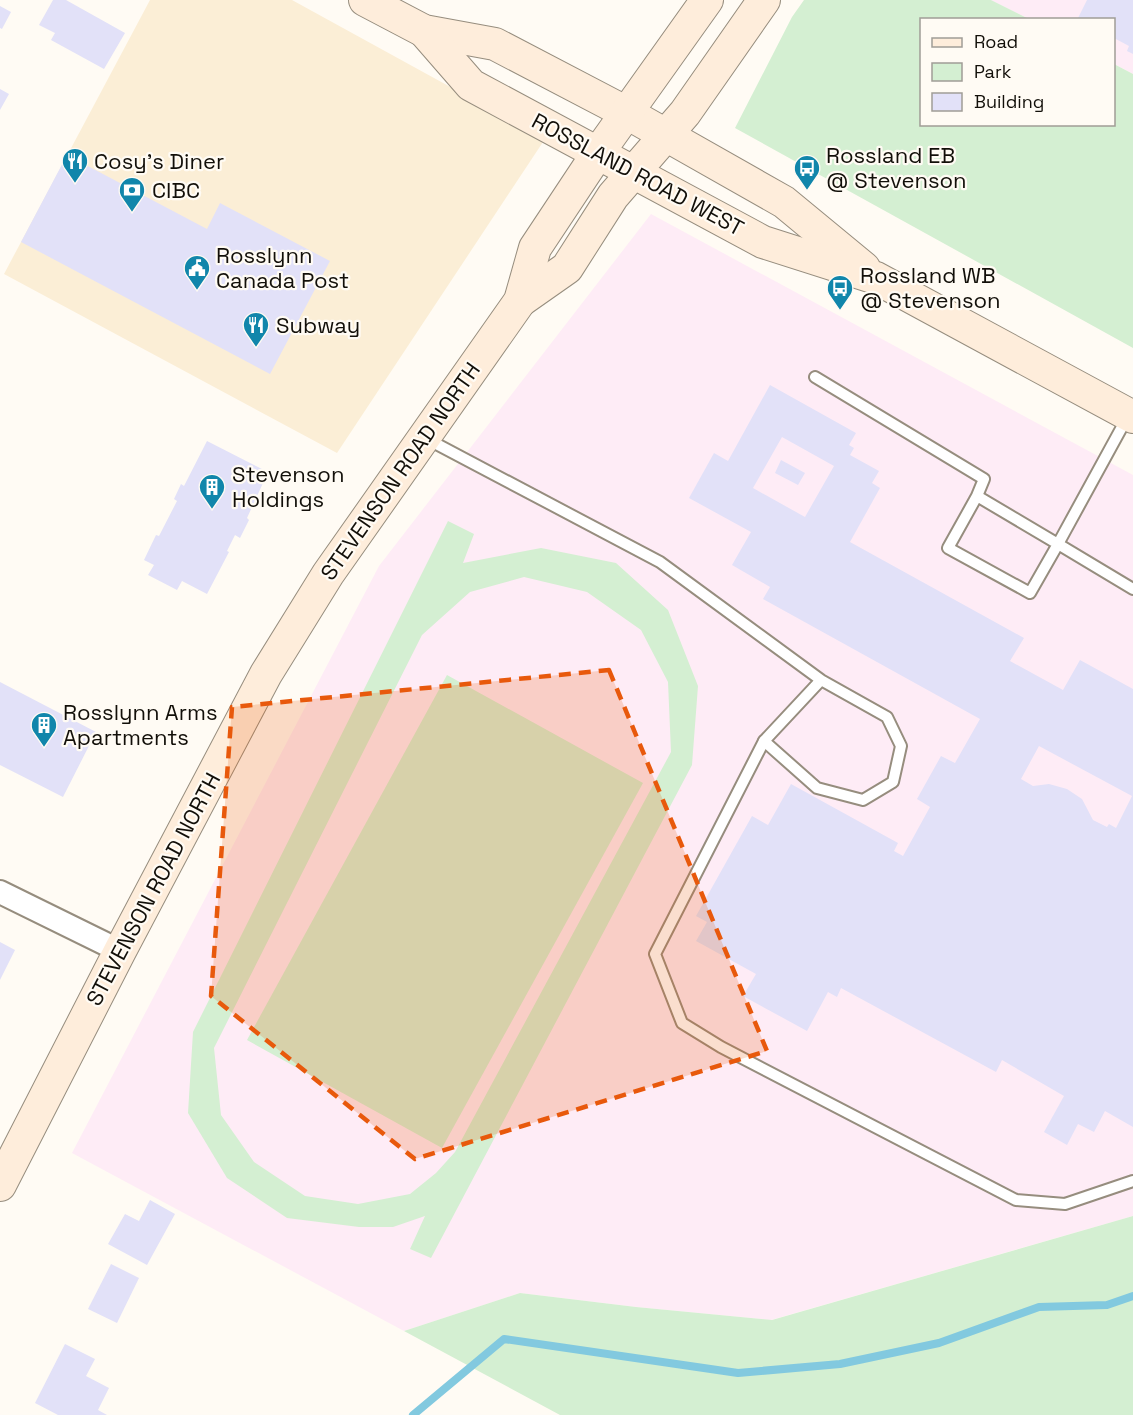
<svg xmlns="http://www.w3.org/2000/svg" width="1133" height="1415" viewBox="0 0 1133 1415" font-family="'Space Grotesk',sans-serif">
<style>
.built{fill:#fbeed6}
.industrial{fill:#feecf6}
.green{fill:#d4efd2;fill-rule:evenodd}
.lines{fill:none;stroke-linecap:round;stroke-linejoin:round}
.stream{stroke:#82c9df;stroke-width:8}
.building{fill:#e2e1f8;fill-rule:evenodd}
.lane-casing{stroke:#968d7e;stroke-width:14}
.street-casing{stroke:#968d7e;stroke-width:26}
.secondary-casing{stroke:#968d7e;stroke-width:34}
.lane{stroke:#fff;stroke-width:10}
.street{stroke:#fff;stroke-width:22}
.secondary{stroke:#feeddb;stroke-width:32}
.marked{fill:#e8590c;fill-opacity:0.2;stroke:#e8590c;stroke-width:4.5;stroke-dasharray:12 8;stroke-linejoin:round}
.labels{text-anchor:middle;stroke-width:4.5;stroke-linejoin:round;paint-order:stroke}
.poi-label{font-size:22px;fill:#120f09;stroke:#fffbf4;text-anchor:start}
.street-label{font-size:22px;fill:#120f09;stroke:#fffbf4}
</style>
<rect width="100%" height="100%" fill="#fffbf4"/>
<!-- built -->
<path class="built" d="M150,0h142l253,139 -208,314 -333,-179z"/>
<!-- industrial -->
<g class="industrial">
<path d="M991,0h142v74l-19,-10v-44l-85,-1z"/>
<path d="M651,214l482,261v741l-362,104 -135,-13 -116,-14 -116,38 -332,-178 307,-587z"/>
</g>
<!-- green -->
<g class="green">
<path d="M804,0h187l38,19 -107,1v104h192v-60l19,10v274l-398,-220 57,-111z"/>
<path d="M448,521l26,13 -11,29 78,-15 75,15 52,47 30,76 -6,79 -261,493 -21,-9 15,-33 -32,11h-34l-72,-9 -60,-40 -39,-65 5,-81zM524,577l63,15 54,38 27,52 3,70 -216,400 -19,21 -26,21 -52,10 -53,-8 -51,-34 -33,-47 -7,-67 208,-413 48,-43z"/>
<path d="M447,675l196,108 -201,365 -195,-108z"/>
<path d="M1133,1216v199h-573l-156,-84 116,-38 116,14 136,13z"/>
</g>
<g class="lines">
<!-- stream -->
<path class="stream" d="M413,1415l91,-76 234,34 102,-9 99,-21 100,-36 68,-2 26,-9"/>
</g>
<!-- building -->
<g class="building">
<path d="M53,0h13l59,33 -21,36 -53,-29 4,-7 -16,-8z"/>
<path d="M1087,0h46v54l-6,-3 2,-5 -15,-8v-18h-37z"/>
<path d="M0,6l11,6 -9,17 -2,-1z"/>
<path d="M0,89l9,5 -9,16z"/>
<path d="M67,155l140,74 13,-26 110,58 -60,113 -249,-132z"/>
<path d="M770,385l86,48 -7,12 5,3 -4,7 29,16 -7,12 8,5 -30,54 174,96 -14,23 53,29 17,-30 53,29v438l-28,-16 -11,21 -16,-8 -11,21 -23,-13 20,-36 -62,-36 -6,12 -155,-84 -4,9 -9,-5 -21,39 -64,-35 13,-22 -60,-33 11,-19 -11,-6 56,-100 16,9 23,-41 107,59 -4,8 9,5 27,-49 -13,-8 24,-43 14,7 25,-44 -217,-120 7,-12 -38,-22 19,-33 -62,-34 25,-45 14,8zM782,437l52,29 -29,51 -52,-29zM1039,746l93,50 -16,32 -7,-4 -2,3 -14,-7 -11,-21 -15,-10 -18,-5 -16,2 -12,-7z"/>
<path d="M207,441l61,31 -21,46 2,2 -9,18 -5,-3 -8,16 2,1 -22,42 -25,-13 -5,9 -29,-15 6,-10 -10,-5 12,-25 3,1 18,-35 -3,-2 7,-15 3,2z"/>
<path d="M781,460l24,13 -7,12 -23,-12z"/>
<path d="M0,682l96,50 -33,65 -63,-32z"/>
<path d="M0,942l15,8 -15,30z"/>
<path d="M150,1200l25,14 -28,51 -39,-21 17,-30 14,7z"/>
<path d="M111,1264l28,14 -22,45 -29,-14z"/>
<path d="M65,1344l30,15 -9,17 23,12 -11,22 9,5h-49l-23,-12z"/>
</g>
<g class="lines">
<!-- lane casing -->
<g class="lane-casing">
<g id="lane">
<path d="M815,377l169,102 -7,17 81,48 -28,49 -82,-45 29,-52"/>
<path d="M1128,416l-70,128 75,45"/>
<path d="M427,439l233,123 161,118 66,37 14,29 -8,36 -30,18 -46,-12 -53,-47 57,-61"/>
<path d="M764,741l-109,213 27,69 39,24 295,153 49,4 68,-23"/>
</g>
</g>
<!-- street casing -->
<g class="street-casing">
<path id="street" d="M0,892l120,59"/>
</g>
<!-- secondary casing -->
<g class="secondary-casing">
<g id="secondary">
<path d="M365,0l59,31 71,13 132,69 157,89 80,66"/>
<path d="M424,31l47,54 292,157 113,36 257,139"/>
<path d="M520,301l47,-33 46,-72 72,-83 79,-113"/>
<path d="M0,1185l120,-234 146,-277 62,-100 192,-273 15,-53 63,-95 109,-153"/>
</g>
</g>
<!-- lane -->
<use href="#lane" class="lane"/>
<!-- street -->
<use href="#street" class="street"/>
<!-- secondary -->
<use href="#secondary" class="secondary"/>
</g>
<!-- marked area -->
<path class="marked" d="M609,670l158,381 -352,108 -204,-163 21,-289z"/>
<!-- icons -->
<defs>
<g id="restaurant-pin" transform="scale(1.35)"><path d="M0 17L-7.5 6A9.5 9.5 0 1 1 7.5 6Z" fill="#1186ab" stroke="#fffbf4"/><path d="M-5-6h1v4h1v-4h1v4h1v-4h1v5L-1.5 .5V6h-2V.5L-5-1ZM5-6V6H3V1.5H1.5Q1.5-4 5-6Z" fill="#fff"/></g>
<g id="bus-pin" transform="scale(1.35)"><path d="M0 17L-7.5 6A9.5 9.5 0 1 1 7.5 6Z" fill="#1186ab" stroke="#fffbf4"/><path d="M-5-6H5V4H4V6H2V4H-2V6H-4V4H-5ZM-3.5-4V0h7V-4ZM-3.5 1.2v1.5H-2V1.2ZM2 1.2v1.5H3.5V1.2Z" fill="#fff"/></g>
<g id="bank-pin" transform="scale(1.35)"><path d="M0 17L-7.5 6A9.5 9.5 0 1 1 7.5 6Z" fill="#1186ab" stroke="#fffbf4"/><path d="M-6-4H6V4H-6ZM0-2.3a2.3 2.3 0 1 0 0 4.6a2.3 2.3 0 1 0 0-4.6Z" fill="#fff"/></g>
<g id="civic-pin" transform="scale(1.35)"><path d="M0 17L-7.5 6A9.5 9.5 0 1 1 7.5 6Z" fill="#1186ab" stroke="#fffbf4"/><path d="M-.6-6.5H3V-4.5H.6V-3L4-1V1h2V6H-6V1h2V-1L-.6-3ZM-1.2 2.5V6h2.4V2.5Z" fill="#fff"/></g>
<g id="building-pin" transform="scale(1.35)"><path d="M0 17L-7.5 6A9.5 9.5 0 1 1 7.5 6Z" fill="#1186ab" stroke="#fffbf4"/><path d="M-4-6H4V6H1V3H-1V6H-4ZM-2.5-4.3h1.7v1.8h-1.7ZM.8-4.3h1.7v1.8H.8ZM-2.5-1h1.7V.8h-1.7ZM.8-1h1.7V.8H.8Z" fill="#fff"/></g>
</defs>
<g fill-rule="evenodd">
<use href="#restaurant-pin" x="75" y="161"/>
<use href="#bus-pin" x="807" y="168"/>
<use href="#bank-pin" x="132" y="190"/>
<use href="#civic-pin" x="197" y="268"/>
<use href="#bus-pin" x="840" y="288"/>
<use href="#restaurant-pin" x="256" y="325"/>
<use href="#building-pin" x="212" y="487"/>
<use href="#building-pin" x="44" y="725"/>
</g>
<g class="labels">
<!-- poi labels -->
<g class="poi-label">
<text x="826" y="163">Rossland EB<tspan x="826" dy="25">@ Stevenson</tspan></text>
<text x="94" y="169">Cosy’s Diner</text>
<text x="152" y="198">CIBC</text>
<text x="216" y="263">Rosslynn<tspan x="216" dy="25">Canada Post</tspan></text>
<text x="860" y="283">Rossland WB<tspan x="860" dy="25">@ Stevenson</tspan></text>
<text x="276" y="333">Subway</text>
<text x="232" y="482">Stevenson<tspan x="232" dy="25">Holdings</tspan></text>
<text x="63" y="720">Rosslynn Arms<tspan x="63" dy="25">Apartments</tspan></text>
</g>
<!-- street labels -->
<g class="street-label">
<text transform="translate(638 174) rotate(28)" y="8">ROSSLAND ROAD WEST</text>
<text transform="translate(400 471) rotate(-55)" y="8">STEVENSON ROAD NORTH</text>
<text transform="translate(153 889) rotate(-62)" y="8">STEVENSON ROAD NORTH</text>
</g>
</g>
<!-- legend -->
<rect x="920" y="18" width="195" height="108" fill="#fffbf4" stroke="#a09d96" stroke-width="1.5"/>
<rect x="932" y="38" width="30" height="9" fill="#feeddb" stroke="#a09d96" stroke-width="1.5"/>
<text x="974" y="48" font-size="18" fill="#120f09">Road</text>
<rect x="932" y="63" width="30" height="18" fill="#d4efd2" stroke="#a09d96" stroke-width="1.5"/>
<text x="974" y="78" font-size="18" fill="#120f09">Park</text>
<rect x="932" y="93" width="30" height="18" fill="#e2e1f8" stroke="#a09d96" stroke-width="1.5"/>
<text x="974" y="108" font-size="18" fill="#120f09">Building</text>
</svg>
